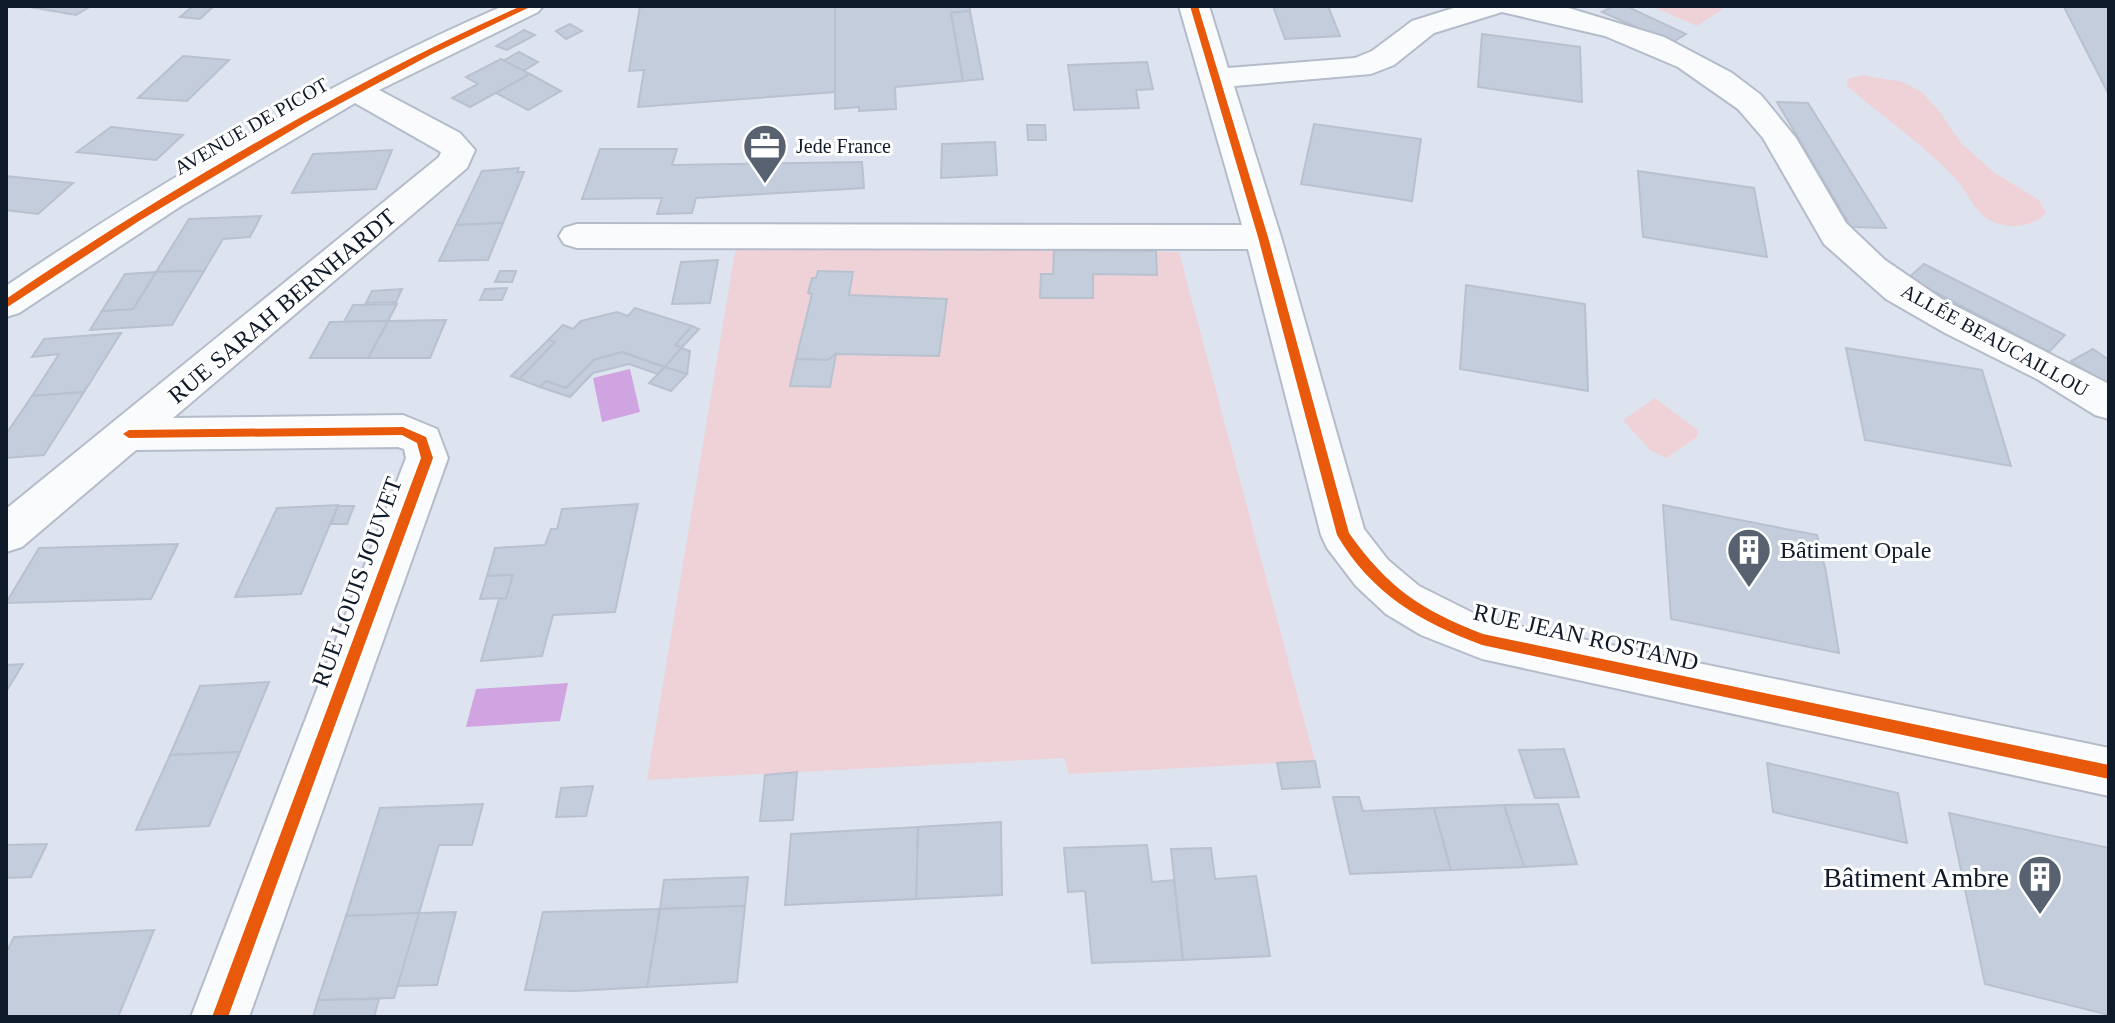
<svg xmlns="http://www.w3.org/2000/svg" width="2115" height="1023" viewBox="0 0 2115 1023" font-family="'Times New Roman',serif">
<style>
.green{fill:#eed2d7}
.water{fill:#cfa4e1}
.building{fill:#c3cddc;stroke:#b9c1cf;stroke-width:2}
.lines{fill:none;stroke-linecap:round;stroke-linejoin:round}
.minor-casing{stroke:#b4bcca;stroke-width:4}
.minor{fill:#fafbfd;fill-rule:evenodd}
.cycleway-casing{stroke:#fff;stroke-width:5}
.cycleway{fill:#e8590c;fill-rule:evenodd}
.labels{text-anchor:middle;stroke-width:6;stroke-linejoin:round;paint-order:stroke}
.far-street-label{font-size:20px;fill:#0f1a2a;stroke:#fff}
.far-poi-label{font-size:20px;fill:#0f1a2a;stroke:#fff;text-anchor:start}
.street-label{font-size:24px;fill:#0f1a2a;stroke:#fff}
.poi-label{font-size:24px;fill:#0f1a2a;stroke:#fff;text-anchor:start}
.near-poi-label{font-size:28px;fill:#0f1a2a;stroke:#fff;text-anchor:end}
</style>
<rect width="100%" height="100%" fill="#dee4ef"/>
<!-- green -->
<g class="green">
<path d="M1651,6h65l7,3 -26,17z"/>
<path d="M1862,75l41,7 19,10 18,20 21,31 34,30 44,27 7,13c-11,13 -33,16 -50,10 -21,-7 -27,-30 -41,-45 -32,-34 -72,-61 -108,-92v-7z"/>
<path d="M736,246l443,6 136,509 -246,13 -5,-16 -417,22z"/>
<path d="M1655,398l43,32 -1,7 -31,21 -16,-8 -27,-30z"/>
</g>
<!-- water -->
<g class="water">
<path d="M630,369l10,43 -38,10 -9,-44z"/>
<path d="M568,683l-8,38 -94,6 10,-38z"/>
</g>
<!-- building -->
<g class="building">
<path d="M24,6h67l-15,9z"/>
<path d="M193,6h21l-14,13 -20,-2z"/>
<path d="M640,6h195v86l-197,15 6,-37 -15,1z"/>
<path d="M835,6h135v5l-19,2 12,68 -68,6 1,22 -37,2v-4l-24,2z"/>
<path d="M1273,6h55l12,30 -55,3z"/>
<path d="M1613,6h13l60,28 -15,9 -69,-31z"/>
<path d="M2064,6h45v89l-45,-88z"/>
<path d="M970,11l13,68 -20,2 -12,-68z"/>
<path d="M570,24l12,7 -16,8 -10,-8z"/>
<path d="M524,30l11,5 -28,15 -11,-4z"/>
<path d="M1482,34l98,13 2,55 -104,-15z"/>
<path d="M519,52l19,10 -15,9 -20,-10z"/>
<path d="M183,56l46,4 -42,41 -49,-3z"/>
<path d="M501,59l29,15 -60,33 -18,-9 26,-14 -12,-7z"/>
<path d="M1147,62l6,27 -17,1 3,18 -65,2 -6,-45z"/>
<path d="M530,74l31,17 -33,19 -32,-17z"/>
<path d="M1777,102l31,1 78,125 -35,-1z"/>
<path d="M1314,124l107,15 -9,62 -111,-17z"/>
<path d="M1027,125h18l1,15h-18z"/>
<path d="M111,127l72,8 -27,25 -79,-8z"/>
<path d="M995,142l2,33 -56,3 1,-34z"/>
<path d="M600,149h77l-5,16 190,-3 2,26 -168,10 -4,15 -35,1 5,-16 -80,1z"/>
<path d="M392,150l-16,39 -84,4 21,-39z"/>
<path d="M519,168l-2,4h7l-21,51 -47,2 26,-54z"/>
<path d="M1638,171l116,17 13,69 -124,-20z"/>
<path d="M6,176l67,7 -35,31 -32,-4z"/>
<path d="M261,216l-11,21 -27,2 -19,32 -48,1 33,-53z"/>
<path d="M503,223l-15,37 -49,1 17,-36z"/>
<path d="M1054,250l102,1 1,24 -64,-1v24h-53l1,-24h12z"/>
<path d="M718,260l-8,43 -38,1 9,-42z"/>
<path d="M1924,264l141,71 -16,17 -141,-74z"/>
<path d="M204,271l-32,54 -82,5 12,-19 31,-2 23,-37z"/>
<path d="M500,271h16l-4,11h-17z"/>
<path d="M818,271l35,1 -4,23 98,4 -8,57 -103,-2 -8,6 -32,-1 16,-65 -4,-1 4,-15h4z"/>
<path d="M156,272l-23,37 -31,2 23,-37z"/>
<path d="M1466,285l119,19 3,87 -128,-22z"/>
<path d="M507,288l-5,12h-22l5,-11z"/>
<path d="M402,289l-6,13 -30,1 6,-12z"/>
<path d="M397,304l-9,17 -44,1 9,-17z"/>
<path d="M635,308l57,18 -17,19 7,2 -17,20 -43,-15 -28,8 -28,28 -20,-7 -6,6 -21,-8 36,-37 -7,-2 15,-15 10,4 8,-8 36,-9 11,4z"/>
<path d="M446,320l-16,38h-62l20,-37z"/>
<path d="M388,321l-20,37h-58l20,-36z"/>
<path d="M692,326l7,3 -17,18 -7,-2z"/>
<path d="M121,333l-37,59 -52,4 27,-42 -27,3 12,-18z"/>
<path d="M548,340l7,2 -36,37 -8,-3z"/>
<path d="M681,348l9,3 -3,23 -22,-7z"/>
<path d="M1846,348l136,22 29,96 -146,-26z"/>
<path d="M2093,349l16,11v26l-38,-25z"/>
<path d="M622,352l42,15 -6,7 -29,-10 -36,9 -23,24 -30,-10 6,-6 20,7 28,-28z"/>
<path d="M836,354l-6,33 -40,-1 6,-27 32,1z"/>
<path d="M665,367l22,7 -16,17 -22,-8z"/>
<path d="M84,392l-40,63 -38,3v-24l26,-38z"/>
<path d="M638,504l-23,108 -62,3 -11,41 -61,5 18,-62 7,-1 7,-23 -26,1 8,-28 50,-3 6,-16h6l5,-20z"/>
<path d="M338,505l-37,89 -66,3 42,-89z"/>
<path d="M1663,505l154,30 9,37 13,81 -168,-34z"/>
<path d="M338,506h16l-7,18h-16z"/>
<path d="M178,544l-27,55 -145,4 33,-55z"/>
<path d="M513,575l-7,23 -26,1 7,-23z"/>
<path d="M23,664l-17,28v-27z"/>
<path d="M269,682l-29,70 -70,3 30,-69z"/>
<path d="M1564,749l15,48 -44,1 -16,-48z"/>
<path d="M240,752l-31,74 -73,4 34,-75z"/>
<path d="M1315,761l5,26 -38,2 -5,-26z"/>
<path d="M1767,763l131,30 9,50 -134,-31z"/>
<path d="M797,772l-4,48 -33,1 5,-46z"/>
<path d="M593,786l-7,30 -30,1 5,-29z"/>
<path d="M1333,797h26l4,14 71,-3 17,62 -101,4z"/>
<path d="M483,804l-11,41h-33l-20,68 -73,3 34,-108z"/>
<path d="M1558,804l19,60 -53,3 -20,-62z"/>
<path d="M1504,805l20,62 -73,3 -17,-62z"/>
<path d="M1949,813l160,35v167l-124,-31z"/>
<path d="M1001,822l1,73 -86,4 2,-72z"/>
<path d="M918,827l-2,72 -131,6 6,-71z"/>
<path d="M47,844l-16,33 -25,1v-33z"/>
<path d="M1147,845l5,37 22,-2 9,80 -91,3 -7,-72 -17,1 -4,-44z"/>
<path d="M1211,848l4,31 41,-3 14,80 -87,4 -12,-111z"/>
<path d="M748,877l-3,29 -85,3 4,-29z"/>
<path d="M745,906l-8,76 -90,5 13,-78z"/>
<path d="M660,909l-13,78 -72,4 -50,-1 18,-78z"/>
<path d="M456,912l-19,73 -40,1 22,-73z"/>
<path d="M419,913l-25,85 -76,2 28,-84z"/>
<path d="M154,930l-36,87h-112v-64l8,-16z"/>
<path d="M379,999l-5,18h-61l5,-17z"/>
</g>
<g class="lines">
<!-- minor casing -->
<g class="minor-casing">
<g id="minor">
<path d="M503,6h40l-5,6 -159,78 81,43 15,17 -8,18 -294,250 230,-3 34,14 11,29 -199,559h-58l215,-559 -2,-9 -6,-2 -262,3 -114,97 -16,5v-43l433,-352 2,-5 -86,-49 -174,103 -162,107 -13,4v-31c153,-104 328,-207 497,-280z"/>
<path d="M1179,6h30l19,62 127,-10 17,-7 40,-30 48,-15h102l102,31 68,36 29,22 35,43 50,85 39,37 57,39 167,85v35l-14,-4 -58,-36 -92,-46 -59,-34 -62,-55 -61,-106 -25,-29 -60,-42 -73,-31 -103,-24 -68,21 -40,32 -23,9 -137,12 47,151 83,292 24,31 31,26 66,33 624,129v48l-627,-137 -61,-24 -35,-21 -30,-28 -29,-38 -6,-13 -73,-286 -671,-1 -13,-4 -5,-8 5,-8 13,-4 665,1z"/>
</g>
</g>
<!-- minor -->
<use href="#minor" class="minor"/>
<!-- cycleway casing -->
<g class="cycleway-casing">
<g id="cycleway">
<path d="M521,6h11l-100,48 -128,69 -165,98 -133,87v-9c79,-54 161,-105 244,-153 88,-51 178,-99 271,-140z"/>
<path d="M1190,6h8l70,231 81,296c39,55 72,77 134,101l626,131v14l-627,-134c-62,-23 -111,-52 -145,-110l-79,-298z"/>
<path d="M403,427l23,10 7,21 -205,559h-16l209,-559 -4,-15 -15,-8 -273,3 -6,-4 6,-4z"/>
</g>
</g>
<!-- cycleway -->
<use href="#cycleway" class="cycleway"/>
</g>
<!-- icons -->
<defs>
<g id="office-pin" transform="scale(2.3)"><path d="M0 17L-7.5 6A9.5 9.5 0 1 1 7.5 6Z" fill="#57616f" stroke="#fff"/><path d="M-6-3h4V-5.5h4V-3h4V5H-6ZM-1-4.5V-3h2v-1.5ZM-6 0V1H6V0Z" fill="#fff"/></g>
<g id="building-pin" transform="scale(2.3)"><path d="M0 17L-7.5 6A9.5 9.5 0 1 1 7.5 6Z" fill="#57616f" stroke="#fff"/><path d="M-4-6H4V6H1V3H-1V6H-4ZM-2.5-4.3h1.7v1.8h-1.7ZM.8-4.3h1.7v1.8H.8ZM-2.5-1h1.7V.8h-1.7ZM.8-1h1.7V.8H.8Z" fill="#fff"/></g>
</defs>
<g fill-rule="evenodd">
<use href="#office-pin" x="765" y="146"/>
<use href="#building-pin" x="1749" y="550"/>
<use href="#building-pin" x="2040" y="877"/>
</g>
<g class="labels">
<!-- far-street labels -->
<g class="far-street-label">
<text transform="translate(251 126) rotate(-30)" y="7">AVENUE DE PICOT</text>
<text transform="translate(1995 340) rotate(29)" y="7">ALLÉE BEAUCAILLOU</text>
</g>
<!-- far-poi labels -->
<g class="far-poi-label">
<text x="796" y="153">Jede France</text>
</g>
<!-- street labels -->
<g class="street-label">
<text transform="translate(282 306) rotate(-40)" y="8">RUE SARAH BERNHARDT</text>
<text transform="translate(357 582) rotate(-70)" y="8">RUE LOUIS JOUVET</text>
<text transform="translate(1586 637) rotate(13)" y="8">RUE JEAN ROSTAND</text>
</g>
<!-- poi labels -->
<g class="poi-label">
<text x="1780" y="558">Bâtiment Opale</text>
</g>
<!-- near-poi labels -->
<g class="near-poi-label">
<text x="2009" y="887">Bâtiment Ambre</text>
</g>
</g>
<!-- border -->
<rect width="2115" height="1023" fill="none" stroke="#0f1a2a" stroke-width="16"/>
</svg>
